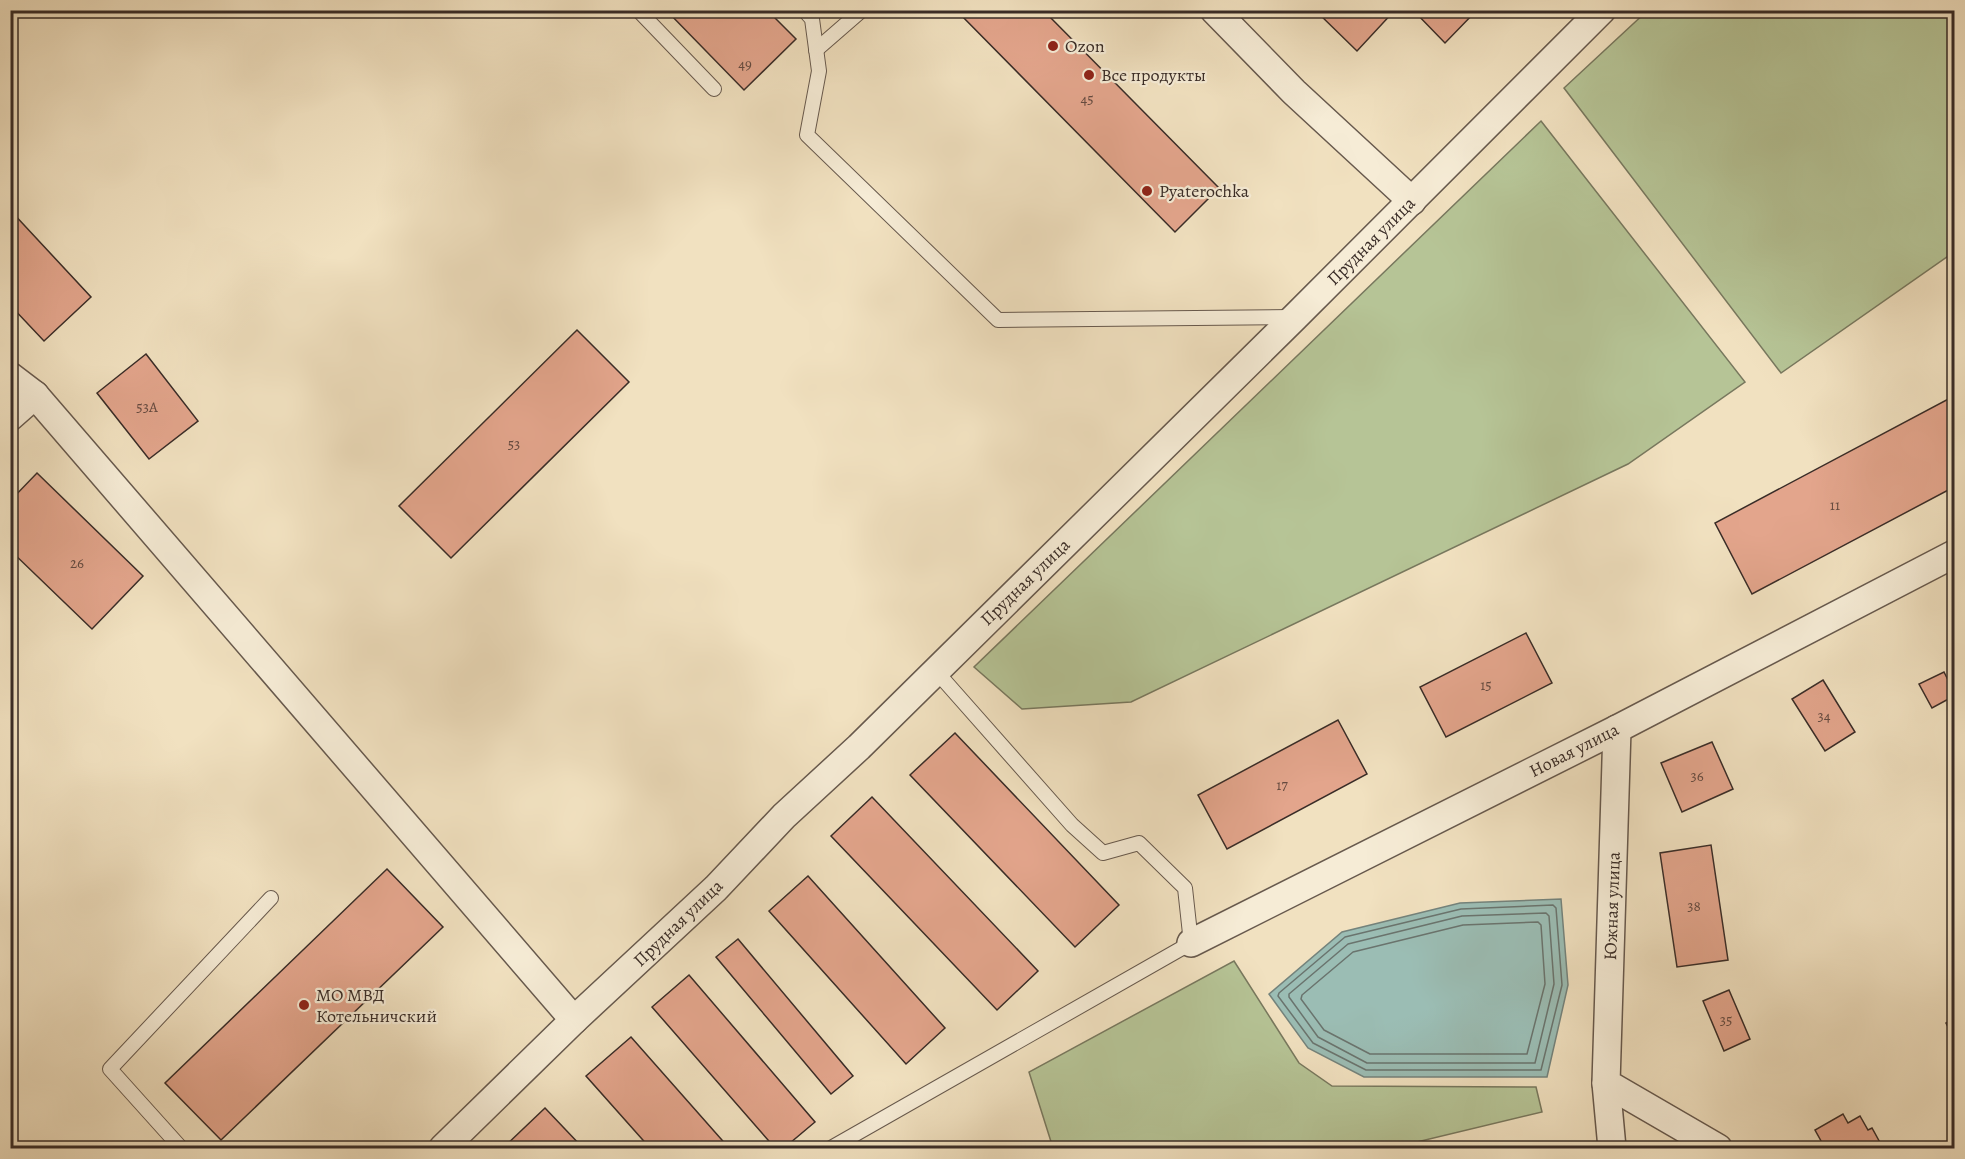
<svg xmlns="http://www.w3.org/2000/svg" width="1965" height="1159" viewBox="0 0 1965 1159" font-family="Alegreya,serif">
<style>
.green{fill:#b6c496;stroke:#78785e;stroke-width:1.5}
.water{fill:#9bbdb4;stroke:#74837c;stroke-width:1.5}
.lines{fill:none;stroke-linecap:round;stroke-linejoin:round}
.shore{stroke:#6a746e;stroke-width:1.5}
.building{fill:#e3a58c;stroke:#392c27;stroke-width:1.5}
.lane-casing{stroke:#67594d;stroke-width:16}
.street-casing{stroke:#67594d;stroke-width:30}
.lane{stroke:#f6ecd6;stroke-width:14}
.street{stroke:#f6ecd6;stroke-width:27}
.poi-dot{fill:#8f2418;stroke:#f6ecd6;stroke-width:2}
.labels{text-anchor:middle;stroke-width:4.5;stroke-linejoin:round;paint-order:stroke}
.number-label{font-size:15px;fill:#644a40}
.poi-label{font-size:18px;fill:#392c27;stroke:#f6ecd6;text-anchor:start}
.street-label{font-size:18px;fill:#392c27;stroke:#f6ecd6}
</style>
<rect width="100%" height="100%" fill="#f1e1c0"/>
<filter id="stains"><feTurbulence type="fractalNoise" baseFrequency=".00333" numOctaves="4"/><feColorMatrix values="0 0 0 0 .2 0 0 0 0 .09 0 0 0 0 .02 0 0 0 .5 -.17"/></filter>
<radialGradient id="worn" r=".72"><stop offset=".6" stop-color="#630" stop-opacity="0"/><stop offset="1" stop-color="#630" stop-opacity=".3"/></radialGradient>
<!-- green -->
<g class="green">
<path d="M1647,11h307v241l-173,121 -217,-285z"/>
<path d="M1541,121l204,261 -117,82 -497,238 -109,7 -48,-42z"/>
<path d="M1234,961l65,102 33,23 204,1 6,25 -150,36h-339l-24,-76z"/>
</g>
<!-- water -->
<path class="water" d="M1561,899l7,86 -21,92h-183l-56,-29 -39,-54 73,-62 118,-29z"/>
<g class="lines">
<!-- shore -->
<g class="shore">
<path d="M1553,905l3,3 6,77 -21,85h-175l-53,-27 -35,-47 1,-3 66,-56 116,-28z"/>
<path d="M1546,913l3,3 5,68 -19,79h-168l-49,-26 -29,-40v-3l59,-50 114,-28z"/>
<path d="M1538,922l3,3 4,59 -18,70h-157l-46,-24 -23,-31 1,-4 51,-43 110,-27z"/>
</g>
</g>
<!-- building -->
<g class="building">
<path d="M666,10h101l29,29 -52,51z"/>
<path d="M956,10h87l176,178 -44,44z"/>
<path d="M1315,10h80l-38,41z"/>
<path d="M1413,10h64l-32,33z"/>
<path d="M11,211l80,86 -47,44 -34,-36z"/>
<path d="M577,330l52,52 -178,176 -52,-52z"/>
<path d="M146,354l52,67 -49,38 -52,-66z"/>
<path d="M1954,396v91l-202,107 -37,-71z"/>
<path d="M37,473l106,103 -51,53 -82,-79v-49z"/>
<path d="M1526,633l26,50 -106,54 -26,-50z"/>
<path d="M1944,672l10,20v4l-22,12 -13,-24z"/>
<path d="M1823,680l32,52 -30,19 -33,-52z"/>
<path d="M1338,720l29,54 -140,75 -29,-54z"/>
<path d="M955,733l164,172 -44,42 -165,-172z"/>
<path d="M1712,742l21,47 -51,23 -21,-49z"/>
<path d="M872,797l166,174 -41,39 -166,-174z"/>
<path d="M1711,845l17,115 -51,7 -17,-114z"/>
<path d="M387,869l56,58 -222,213 -56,-57z"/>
<path d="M808,876l137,152 -39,36 -137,-153z"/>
<path d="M738,939l115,137 -22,18 -115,-137z"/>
<path d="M689,975l126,147 -31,26h-9l-123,-141z"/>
<path d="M1729,990l21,49 -26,12 -21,-50z"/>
<path d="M1954,1018v21l-8,-16z"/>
<path d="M631,1037l98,111h-79l-64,-72z"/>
<path d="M545,1108l38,40h-80z"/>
<path d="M1843,1114l5,9 12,-7 8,14 4,-2 11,20h-58l-10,-18z"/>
</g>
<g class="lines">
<!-- lane casing -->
<g class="lane-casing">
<g id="lane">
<path d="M638,10l76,79"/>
<path d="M804,10l8,9 7,52 -12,64 191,185 295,-3"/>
<path d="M816,50l46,-40"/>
<path d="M181,1148l-71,-79 161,-171"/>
<path d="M831,1148l360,-205 -6,-55 -46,-45 -36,10 -31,-28 -137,-155"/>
</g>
</g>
<!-- street casing -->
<g class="street-casing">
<g id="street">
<path d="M1214,10l80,82 118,109"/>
<path d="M10,376l25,19 539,625"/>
<path d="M10,417l25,-22"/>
<path d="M1617,729l-11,354 112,65"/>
<path d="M1191,943l426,-214 337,-175"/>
<path d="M1606,1083l6,65"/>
<path d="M443,1148l131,-128 142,-132 68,-72 75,-69 436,-430 307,-307"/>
</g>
</g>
<!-- lane -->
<use href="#lane" class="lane"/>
<!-- street -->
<use href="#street" class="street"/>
</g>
<!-- markers -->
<g class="poi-dot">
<circle cx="1053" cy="46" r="6"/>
<circle cx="1089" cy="75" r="6"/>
<circle cx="1147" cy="191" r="6"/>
<circle cx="304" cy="1005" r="6"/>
</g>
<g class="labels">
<!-- number labels -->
<g class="number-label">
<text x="745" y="69">49</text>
<text x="1087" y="104">45</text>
<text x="147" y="412">53А</text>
<text x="514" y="449">53</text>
<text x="1835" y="510">11</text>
<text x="77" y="568">26</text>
<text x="1486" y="690">15</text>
<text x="1824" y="721">34</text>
<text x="1697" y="781">36</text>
<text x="1282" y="790">17</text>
<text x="1694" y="911">38</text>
<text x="1726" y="1025">35</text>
</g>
<!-- poi labels -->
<g class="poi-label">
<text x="1065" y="52">Ozon</text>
<text x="1101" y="81">Все продукты</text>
<text x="1159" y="197">Pyaterochka</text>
<text x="316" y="1001">МО МВД<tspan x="316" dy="21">Котельничский</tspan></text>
</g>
<!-- street labels -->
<g class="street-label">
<text transform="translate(1371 241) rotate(-45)" y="6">Прудная улица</text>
<text transform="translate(1025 582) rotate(-44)" y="6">Прудная улица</text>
<text transform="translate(1574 750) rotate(-27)" y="6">Новая улица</text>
<text transform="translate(1612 906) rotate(-88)" y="6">Южная улица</text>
<text transform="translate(678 923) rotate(-44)" y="6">Прудная улица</text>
</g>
</g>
<!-- margin -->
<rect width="1965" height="1159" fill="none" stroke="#f1e1c0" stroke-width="36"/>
<rect x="12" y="12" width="1941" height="1135" fill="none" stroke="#392c27" stroke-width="3"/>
<rect x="18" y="18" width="1929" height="1123" fill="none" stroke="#392c27" stroke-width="1.5"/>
<rect width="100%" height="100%" filter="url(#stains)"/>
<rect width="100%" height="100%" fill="url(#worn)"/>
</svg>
